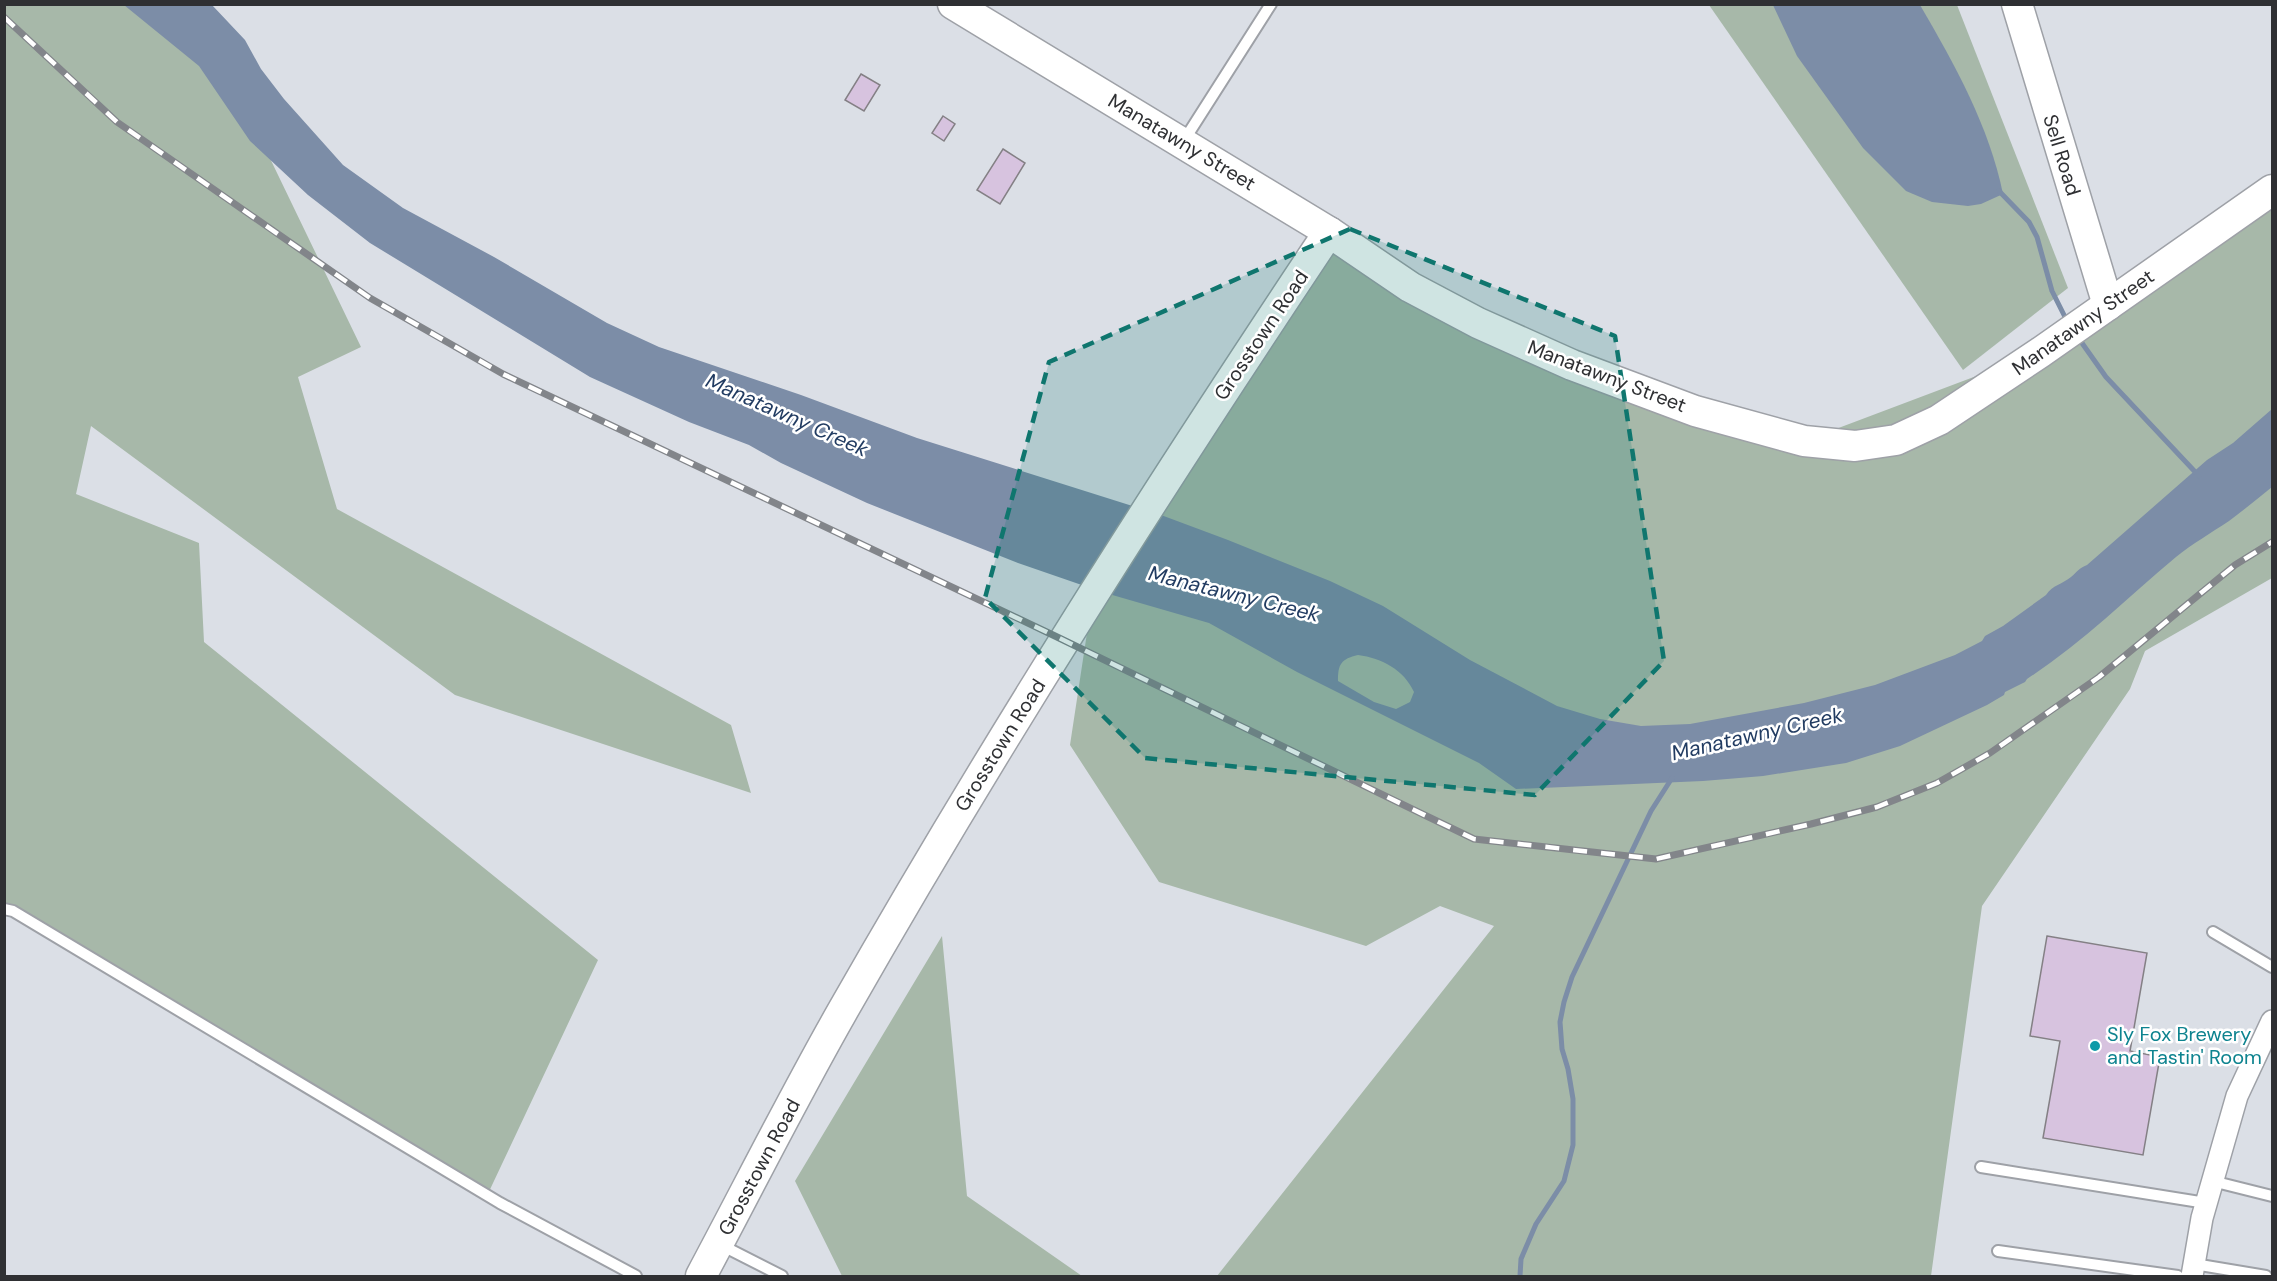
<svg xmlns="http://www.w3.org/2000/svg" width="2277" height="1281" viewBox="0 0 2277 1281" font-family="'DM Sans',sans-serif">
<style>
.green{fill:#a7b8a9}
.water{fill:#7c8da7;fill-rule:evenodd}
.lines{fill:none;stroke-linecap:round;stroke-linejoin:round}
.stream{stroke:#7c8da7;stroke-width:5}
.building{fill:#d7c3df;stroke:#848085;stroke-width:1.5}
.lane-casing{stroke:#9ea1a7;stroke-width:14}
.street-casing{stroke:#9ea1a7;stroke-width:24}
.secondary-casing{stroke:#9ea1a7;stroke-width:33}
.lane{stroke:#fff;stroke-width:10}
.street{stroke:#fff;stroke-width:21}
.secondary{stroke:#fff;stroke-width:30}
.rail-casing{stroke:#82858a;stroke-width:7}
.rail{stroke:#fff;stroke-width:4.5;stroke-dasharray:14;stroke-linecap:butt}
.marked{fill:#0f766e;fill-opacity:0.2;stroke:#0f766e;stroke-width:4.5;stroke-dasharray:12 8;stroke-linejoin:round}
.culture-dot{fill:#0f9aa8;stroke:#fff;stroke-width:2}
.labels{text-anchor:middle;stroke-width:5;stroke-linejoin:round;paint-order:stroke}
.street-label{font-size:20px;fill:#2f3033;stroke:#fff}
.culture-label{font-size:20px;fill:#0d838f;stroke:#fff;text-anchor:start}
.water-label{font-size:21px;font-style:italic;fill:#223c62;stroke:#fff}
</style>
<rect width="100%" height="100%" fill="#dbdfe6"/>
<!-- green -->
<g class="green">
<path d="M4,5h192l165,342 -63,30 39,132 394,216 20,68 -296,-98 -364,-269 -15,68 123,49 5,99 394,318 -113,240 -480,-287z"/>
<path d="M1709,5h248l111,283 -105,82z"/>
<path d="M2272,196v382l-127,73 -15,38 -148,217 -51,370h-714l277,-350 -54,-20 -74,40 -207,-64 -89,-137 22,-145 237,-368 243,133 232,76 236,-89z"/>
<path d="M942,936l25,260 115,80h-240l-47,-95z"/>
</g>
<!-- water -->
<g class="water">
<path d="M124,5h88l33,35 16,29 23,30 59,66 60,43 91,49 113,66 52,24 142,48 116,43 244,77 67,25 102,41 53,25 87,54 87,46 43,13 41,7 49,-2 114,-21 71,-18 80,-30 27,-14 3,-5 18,-10 43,-31c6,-10 17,-11 25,-18 6,-5 8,-9 16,-12l120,-105 26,-17 39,-34v78c-14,11 -28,23 -43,34 -18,12 -37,23 -53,36 -50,42 -95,87 -149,122l-2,3 -20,10 -1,3 -17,10 -87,41 -54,17 -83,13 -60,5 -187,8 -37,-26 -182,-91 -88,-49 -107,-31 -84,-29 -151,-60 -86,-40 -32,-18 -60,-23 -99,-45 -220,-134 -62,-48 -58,-54 -51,-75zM1358,655c24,3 46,15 56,37l-4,10 -14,7 -22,-7 -36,-21c0,-17 3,-22 20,-26z"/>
<path d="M1773,5h147c35,60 69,121 83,189l-22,10 -13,2 -36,-4 -26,-11 -43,-43 -66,-92z"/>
</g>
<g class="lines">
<!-- stream -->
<g class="stream">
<path d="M1999,191l30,31 8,15 15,54 15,30"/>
<path d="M2077,336l29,41 93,99"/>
<path d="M1520,1276l1,-17 15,-35 28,-43 9,-36v-46l-5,-30 -6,-20 -2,-27 4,-20 8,-25 79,-166 21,-33"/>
</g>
</g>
<!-- building -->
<g class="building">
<path d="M861,74l19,11 -16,26 -19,-11z"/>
<path d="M943,116l12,8 -11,17 -12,-8z"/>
<path d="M1003,149l22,14 -25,41 -23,-14z"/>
<path d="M2047,936l100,17 -17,98 30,6 -17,98 -100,-17 17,-97 -30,-5z"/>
</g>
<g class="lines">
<!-- lane casing -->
<g class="lane-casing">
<g id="lane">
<path d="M1183,142l88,-138"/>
<path d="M4,909l9,2 487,292 136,73"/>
<path d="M2213,932l59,35"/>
<path d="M1981,1167l225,36"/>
<path d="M2212,1181l60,15"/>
<path d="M719,1244l63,32"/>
<path d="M1998,1251l180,25"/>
<path d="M2194,1264l72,12"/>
</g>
</g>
<!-- street casing -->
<g class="street-casing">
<path id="street" d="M2192,1276l10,-58 35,-122 35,-75"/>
</g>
<!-- secondary casing -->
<g class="secondary-casing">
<g id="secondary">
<path d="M953,4l376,228 81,55 68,36 94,42 123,46 109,30 51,5 41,-6 43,-20 102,-68 231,-162"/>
<path d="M2017,4l91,301"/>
<path d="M701,1276c47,-88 92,-178 141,-264 152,-267 317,-525 487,-780"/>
</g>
</g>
<!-- lane -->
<use href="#lane" class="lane"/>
<!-- street -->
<use href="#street" class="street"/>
<!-- secondary -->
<use href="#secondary" class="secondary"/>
<!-- rail casing -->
<g class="rail-casing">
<path id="rail" d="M4,17l113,105 253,176 133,76 552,262 419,203 182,20 155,-35 66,-17 60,-24 53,-30 109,-76 136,-112 37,-23"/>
</g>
<!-- rail -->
<use href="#rail" class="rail"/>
</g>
<!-- marked area -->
<path class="marked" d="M1350,229l265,107 49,325 -129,134 -390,-37 -160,-160 64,-236z"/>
<!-- markers -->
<circle class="culture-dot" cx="2095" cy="1046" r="6"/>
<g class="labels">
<!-- street labels -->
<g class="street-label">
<text transform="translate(1182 142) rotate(31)" y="7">Manatawny Street</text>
<text transform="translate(2062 155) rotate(73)" y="7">Sell Road</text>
<text transform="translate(2083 322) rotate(-35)" y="7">Manatawny Street</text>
<text transform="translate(1261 335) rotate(-56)" y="7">Grosstown Road</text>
<text transform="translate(1607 376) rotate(21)" y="7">Manatawny Street</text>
<text transform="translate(1000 745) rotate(-58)" y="7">Grosstown Road</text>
<text transform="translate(759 1167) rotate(-62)" y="7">Grosstown Road</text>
</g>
<!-- culture labels -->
<g class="culture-label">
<text x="2107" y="1041">Sly Fox Brewery<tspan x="2107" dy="23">and Tastin' Room</tspan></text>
</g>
<!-- water labels -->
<g class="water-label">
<text transform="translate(787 415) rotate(24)" y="7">Manatawny Creek</text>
<text transform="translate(1234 594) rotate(14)" y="7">Manatawny Creek</text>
<text transform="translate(1757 734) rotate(-13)" y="7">Manatawny Creek</text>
</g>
</g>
<!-- border -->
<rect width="2277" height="1281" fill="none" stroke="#2f3033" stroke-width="12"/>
</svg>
